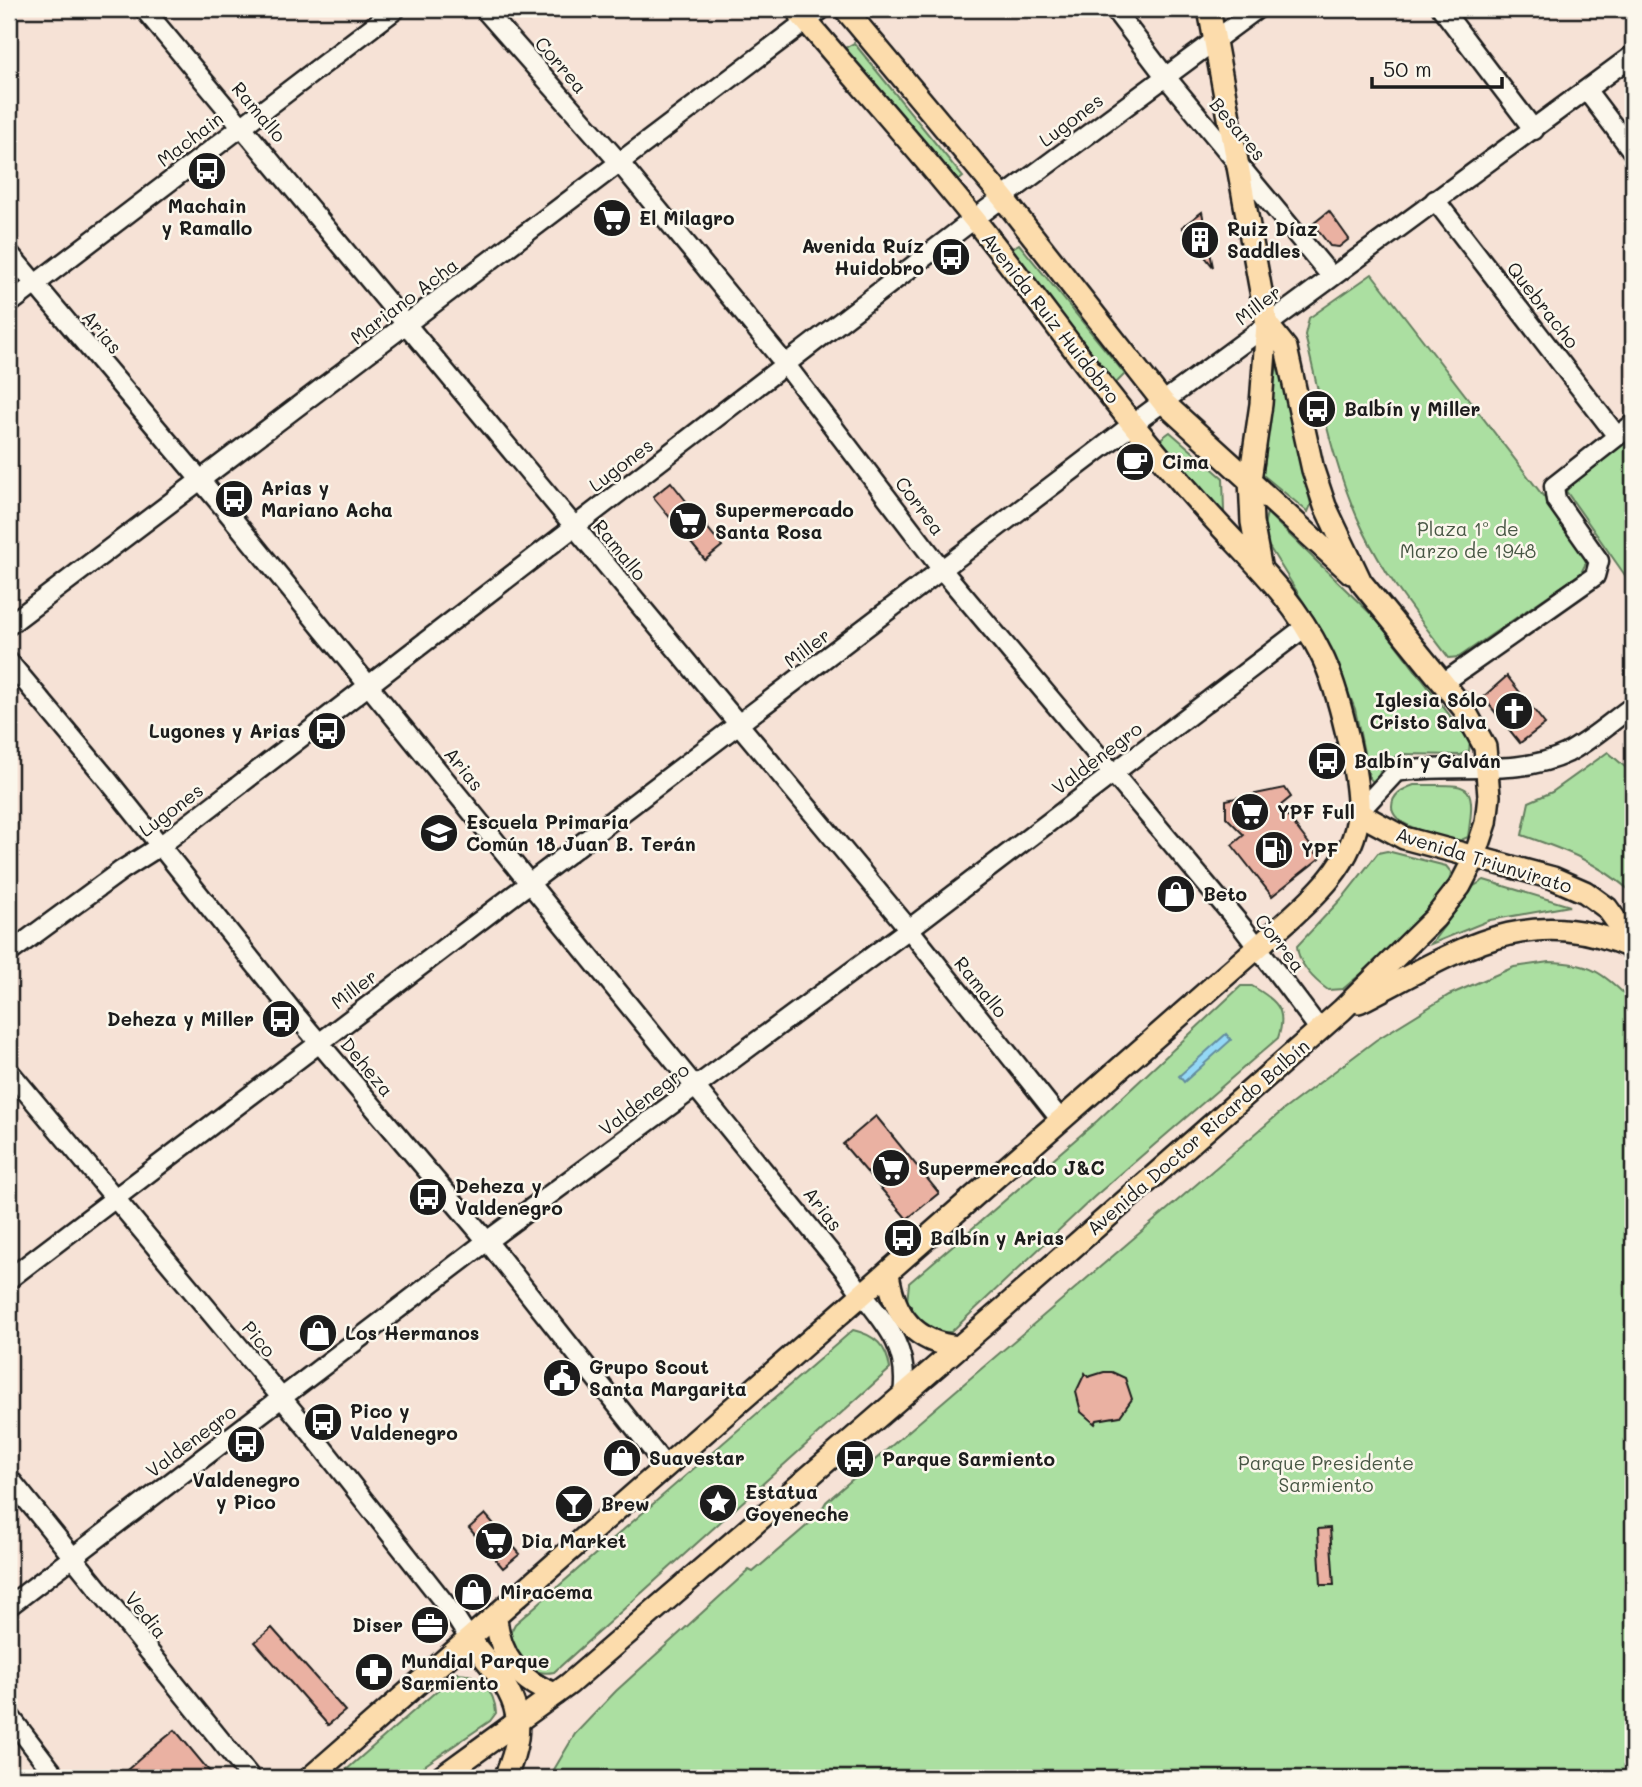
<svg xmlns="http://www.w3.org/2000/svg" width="1642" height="1787" viewBox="0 0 1642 1787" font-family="Mali,sans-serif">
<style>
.green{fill:#abdfa1;stroke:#647e5e;stroke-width:2}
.water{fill:#94d8f6;stroke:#648d9f;stroke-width:2}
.building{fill:#eab1a2;stroke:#1c1c1c;stroke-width:2}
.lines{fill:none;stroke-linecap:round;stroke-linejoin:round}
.minor-casing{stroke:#1c1c1c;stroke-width:23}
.major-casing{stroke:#1c1c1c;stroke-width:26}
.minor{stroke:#fbf7ec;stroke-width:18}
.major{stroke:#fcdcac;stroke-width:21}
.labels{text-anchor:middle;stroke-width:5;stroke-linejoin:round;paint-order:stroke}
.street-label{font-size:19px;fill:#1c1c1c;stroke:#fbf7ec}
.poi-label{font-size:19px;font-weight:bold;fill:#1c1c1c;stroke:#fbf7ec;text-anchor:start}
.park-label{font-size:19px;fill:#475644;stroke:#fbf7ec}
</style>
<rect width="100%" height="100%" fill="#f6e2d6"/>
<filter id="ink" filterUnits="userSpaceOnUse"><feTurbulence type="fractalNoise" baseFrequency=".0143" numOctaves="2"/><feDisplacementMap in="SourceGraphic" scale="14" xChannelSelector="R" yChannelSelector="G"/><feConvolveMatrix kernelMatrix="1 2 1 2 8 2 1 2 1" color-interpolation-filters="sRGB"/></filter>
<g filter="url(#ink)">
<!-- green -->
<g class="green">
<path d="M854,43l109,134 -9,7 -111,-135z"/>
<path d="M1019,244l106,130 -9,9 -107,-133z"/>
<path d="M1372,274l212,275 2,14 -5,10 -122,84 -10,1c-31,-41 -64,-82 -86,-128 -30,-62 -42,-129 -58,-195l4,-17z"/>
<path d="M1278,354l33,151 -3,7 -45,-37z"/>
<path d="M1170,432l53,46 1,33 -5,2 -60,-73z"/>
<path d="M1633,435v139l-6,4 -61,-87 12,-14z"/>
<path d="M1267,513l109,106 94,123 -1,9 -8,4 -60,-1 -18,9 -5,15 -5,4 -4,-5 -14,-68 -28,-69 -59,-95 -4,-20z"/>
<path d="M1608,752l25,22v119c-38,-32 -65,-42 -111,-58l7,-33 23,-10z"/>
<path d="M1414,785c55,1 63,-8 54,52l-9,4c-17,-5 -67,-13 -67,-34 0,-13 11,-18 22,-22z"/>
<path d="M1387,851l59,15 5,6c-1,33 -82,94 -108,117l-15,1c-14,-10 -30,-26 -31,-44l47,-50 34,-43z"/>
<path d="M1484,880l86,26 -80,14 -59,24 43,-58z"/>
<path d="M1549,962c44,1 53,11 84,40v776h-1084l26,-44 41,-43 133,-121 4,2 65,-56 8,-14 456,-391 94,-71 73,-45 65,-28z"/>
<path d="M1241,986h11c24,14 36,23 26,52l-184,159 -143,135h-20l-24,-29 2,-20 188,-162z"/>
<path d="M853,1330c22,5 34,16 37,39l-336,303c-24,5 -37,-13 -47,-33l8,-15z"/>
<path d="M457,1673c23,0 38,19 39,40l-6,8 -84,57h-69z"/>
</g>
<!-- water -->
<path class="water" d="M1226,1034l5,6 -47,42 -5,-6z"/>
<!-- building -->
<g class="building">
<path d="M1329,211l20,28 -10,8 -9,-1 -17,-22z"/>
<path d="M1202,212l11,55 -31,-40z"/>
<path d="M671,482l51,64 -17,14 -52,-63z"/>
<path d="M1507,676l38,48 -25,19 -37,-46z"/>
<path d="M1285,788l6,9 -11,9 40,52 -48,38 -40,-51 12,-10 -18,-18v-17z"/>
<path d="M876,1116l63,77 -32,26 -64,-75z"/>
<path d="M1104,1372h8l13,6 7,21 -12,17 -23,4 -2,4 -14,-12 -5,-20 9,-19 3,4z"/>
<path d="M485,1514l35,40 -17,14 -34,-40z"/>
<path d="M1330,1528l4,57h-13l-3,-56z"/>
<path d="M272,1628l73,83 -17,14 -73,-83z"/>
<path d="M175,1730l40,48h-97l25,-22z"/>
</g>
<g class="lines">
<!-- minor casing -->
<g class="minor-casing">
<g id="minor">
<path d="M144,9l765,920 151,190"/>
<path d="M484,9l135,153 167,203 157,206 300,357 77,102"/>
<path d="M1114,9l51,67 166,200"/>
<path d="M1442,9l92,121"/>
<path d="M1587,91l46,61"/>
<path d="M1435,200l182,236"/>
<path d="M9,253l215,255 622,764c28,42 65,67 57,122"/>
<path d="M9,304l387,-295"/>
<path d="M9,625l813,-616"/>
<path d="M9,662l98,117 186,233 194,229 179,226"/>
<path d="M1443,683l152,-107 4,-15 -43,-61 -2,-14 79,-62"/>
<path d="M1358,813l38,-41c55,-10 120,6 171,-19 23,-12 45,-32 66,-47"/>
<path d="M9,953l113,-83 38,-24 814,-627 283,-210"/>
<path d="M9,1071l302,362 143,182 16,25"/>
<path d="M9,1279l1124,-855 500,-369"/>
<path d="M9,1478l242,300"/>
<path d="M9,1606l478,-365 422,-312 396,-302"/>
<path d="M9,1715l48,63"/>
</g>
</g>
<!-- major casing -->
<g class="major-casing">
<g id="major">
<path d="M845,9l158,189 160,204 188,171"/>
<path d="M1209,9l58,315 -6,80 -11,76 2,42 8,43"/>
<path d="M1358,813l46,25 149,40 32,14 22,16 26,36"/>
<path d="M1359,1002c95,-48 166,-102 274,-54"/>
<path d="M888,1273c6,43 26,69 70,74"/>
<path d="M496,1619c4,38 23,62 59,75"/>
<path d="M470,1640c42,51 63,73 35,138"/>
<path d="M310,1778c318,-275 631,-555 948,-831 38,-35 97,-77 100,-133 2,-36 -20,-127 -37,-160 -28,-57 -67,-91 -109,-137 -28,-30 -54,-62 -80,-94 -54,-66 -104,-137 -158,-204 -57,-71 -119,-140 -178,-210"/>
<path d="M440,1778l129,-94 435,-376 338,-298 93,-92 25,-32 14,-27 12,-36 3,-27 -4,-49 -21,-38 -103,-127 -36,-76 -12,-36 -27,-122 -19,-24"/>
</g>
</g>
<!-- minor -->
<use href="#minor" class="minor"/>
<!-- major -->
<use href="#major" class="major"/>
</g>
</g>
<!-- icons -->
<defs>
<g id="bus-disc" transform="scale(2.0125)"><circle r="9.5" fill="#1c1c1c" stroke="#fbf7ec"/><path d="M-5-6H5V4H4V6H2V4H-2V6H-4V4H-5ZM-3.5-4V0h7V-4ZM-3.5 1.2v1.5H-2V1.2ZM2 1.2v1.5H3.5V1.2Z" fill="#fff"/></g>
<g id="supermarket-disc" transform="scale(2.0125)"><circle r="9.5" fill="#1c1c1c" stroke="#fbf7ec"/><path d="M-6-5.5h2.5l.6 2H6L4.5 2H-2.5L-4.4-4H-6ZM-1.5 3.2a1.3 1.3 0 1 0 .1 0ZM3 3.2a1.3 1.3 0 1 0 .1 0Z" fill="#fff"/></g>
<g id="building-disc" transform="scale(2.0125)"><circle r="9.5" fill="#1c1c1c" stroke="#fbf7ec"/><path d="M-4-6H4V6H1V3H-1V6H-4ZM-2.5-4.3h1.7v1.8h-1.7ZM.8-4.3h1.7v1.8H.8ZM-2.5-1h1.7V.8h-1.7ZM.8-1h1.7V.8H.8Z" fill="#fff"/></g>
<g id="cafe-disc" transform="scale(2.0125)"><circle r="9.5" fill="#1c1c1c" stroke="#fbf7ec"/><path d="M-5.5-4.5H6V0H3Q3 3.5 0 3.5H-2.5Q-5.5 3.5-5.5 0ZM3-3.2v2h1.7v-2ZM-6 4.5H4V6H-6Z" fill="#fff"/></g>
<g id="church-disc" transform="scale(2.0125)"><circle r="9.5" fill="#1c1c1c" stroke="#fbf7ec"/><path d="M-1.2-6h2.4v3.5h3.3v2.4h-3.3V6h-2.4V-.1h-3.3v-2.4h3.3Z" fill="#fff"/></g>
<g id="school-disc" transform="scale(2.0125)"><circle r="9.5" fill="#1c1c1c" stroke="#fbf7ec"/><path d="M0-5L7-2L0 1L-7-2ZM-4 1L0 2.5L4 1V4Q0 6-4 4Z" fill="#fff"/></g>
<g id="fuel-disc" transform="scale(2.0125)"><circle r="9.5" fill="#1c1c1c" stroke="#fbf7ec"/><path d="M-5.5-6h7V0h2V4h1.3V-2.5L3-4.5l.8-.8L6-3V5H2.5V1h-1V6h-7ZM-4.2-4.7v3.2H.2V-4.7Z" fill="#fff"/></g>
<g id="shop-disc" transform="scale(2.0125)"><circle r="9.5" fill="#1c1c1c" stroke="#fbf7ec"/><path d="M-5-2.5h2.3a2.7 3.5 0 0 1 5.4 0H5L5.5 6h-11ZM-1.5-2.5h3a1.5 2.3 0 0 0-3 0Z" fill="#fff"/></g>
<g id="civic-disc" transform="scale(2.0125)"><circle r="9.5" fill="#1c1c1c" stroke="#fbf7ec"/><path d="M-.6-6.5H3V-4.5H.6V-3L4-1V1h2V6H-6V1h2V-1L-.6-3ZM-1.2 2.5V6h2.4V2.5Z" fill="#fff"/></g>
<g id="sight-disc" transform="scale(2.0125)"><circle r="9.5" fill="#1c1c1c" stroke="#fbf7ec"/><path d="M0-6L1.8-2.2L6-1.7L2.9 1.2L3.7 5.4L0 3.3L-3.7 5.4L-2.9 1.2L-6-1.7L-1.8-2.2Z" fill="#fff"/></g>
<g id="bar-disc" transform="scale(2.0125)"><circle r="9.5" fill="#1c1c1c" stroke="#fbf7ec"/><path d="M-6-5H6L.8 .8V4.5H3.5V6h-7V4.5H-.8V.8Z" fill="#fff"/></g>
<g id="office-disc" transform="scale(2.0125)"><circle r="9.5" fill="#1c1c1c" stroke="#fbf7ec"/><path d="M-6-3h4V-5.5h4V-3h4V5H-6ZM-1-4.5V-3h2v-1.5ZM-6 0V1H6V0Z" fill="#fff"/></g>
<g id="pharmacy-disc" transform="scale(2.0125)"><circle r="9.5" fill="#1c1c1c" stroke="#fbf7ec"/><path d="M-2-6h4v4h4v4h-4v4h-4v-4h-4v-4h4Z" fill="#fff"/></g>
</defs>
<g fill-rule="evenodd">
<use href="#bus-disc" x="207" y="171"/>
<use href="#supermarket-disc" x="612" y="218"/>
<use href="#building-disc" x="1200" y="240"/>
<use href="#bus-disc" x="951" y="257"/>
<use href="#bus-disc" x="1317" y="409"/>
<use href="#cafe-disc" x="1135" y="462"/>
<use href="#bus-disc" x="234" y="499"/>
<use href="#supermarket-disc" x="688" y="521"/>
<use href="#church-disc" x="1514" y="711"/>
<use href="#bus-disc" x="327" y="731"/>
<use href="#bus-disc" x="1327" y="761"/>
<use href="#supermarket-disc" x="1250" y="812"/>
<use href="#school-disc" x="439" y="833"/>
<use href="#fuel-disc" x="1274" y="850"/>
<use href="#shop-disc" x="1176" y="894"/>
<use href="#bus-disc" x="281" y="1019"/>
<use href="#supermarket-disc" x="891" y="1168"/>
<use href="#bus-disc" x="428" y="1197"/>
<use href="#bus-disc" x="903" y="1238"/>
<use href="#shop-disc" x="318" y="1333"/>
<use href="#civic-disc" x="562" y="1378"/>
<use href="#bus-disc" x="323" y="1422"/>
<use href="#bus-disc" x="246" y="1444"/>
<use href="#shop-disc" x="622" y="1458"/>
<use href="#bus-disc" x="855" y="1459"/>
<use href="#sight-disc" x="718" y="1503"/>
<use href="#bar-disc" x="574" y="1504"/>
<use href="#supermarket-disc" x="494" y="1541"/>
<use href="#shop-disc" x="473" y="1592"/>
<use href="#office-disc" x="430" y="1625"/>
<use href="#pharmacy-disc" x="374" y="1672"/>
</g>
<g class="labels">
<!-- street labels -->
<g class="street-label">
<text transform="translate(561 65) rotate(49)" y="7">Correa</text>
<text transform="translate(259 112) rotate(50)" y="7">Ramallo</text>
<text transform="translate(1071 120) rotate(-37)" y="7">Lugones</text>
<text transform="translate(1238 129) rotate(50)" y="7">Besares</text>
<text transform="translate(190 139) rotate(-37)" y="7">Machain</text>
<text transform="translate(404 301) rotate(-37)" y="7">Mariano Acha</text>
<text transform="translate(1258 305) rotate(-37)" y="7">Miller</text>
<text transform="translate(1543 305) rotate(52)" y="7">Quebracho</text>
<text transform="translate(1051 318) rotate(52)" y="7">Avenida Ruiz Huidobro</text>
<text transform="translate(102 332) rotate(50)" y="7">Arias</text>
<text transform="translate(621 465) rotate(-37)" y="7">Lugones</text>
<text transform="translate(920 506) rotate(53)" y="7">Correa</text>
<text transform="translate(620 550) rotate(51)" y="7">Ramallo</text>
<text transform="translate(807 648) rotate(-37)" y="7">Miller</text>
<text transform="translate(1097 758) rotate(-37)" y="7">Valdenegro</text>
<text transform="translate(464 769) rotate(51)" y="7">Arias</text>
<text transform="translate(171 810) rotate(-37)" y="7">Lugones</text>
<text transform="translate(1484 860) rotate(17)" y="7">Avenida Triunvirato</text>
<text transform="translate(1280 943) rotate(52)" y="7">Correa</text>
<text transform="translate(981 987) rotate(51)" y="7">Ramallo</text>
<text transform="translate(354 989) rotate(-37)" y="7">Miller</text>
<text transform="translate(367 1067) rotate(50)" y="7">Deheza</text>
<text transform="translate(644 1099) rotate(-37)" y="7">Valdenegro</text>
<text transform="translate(1198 1137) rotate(-41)" y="7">Avenida Doctor Ricardo Balbín</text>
<text transform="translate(823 1209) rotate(52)" y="7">Arias</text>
<text transform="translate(259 1339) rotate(50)" y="7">Pico</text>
<text transform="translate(191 1441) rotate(-37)" y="7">Valdenegro</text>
<text transform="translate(146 1615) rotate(51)" y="7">Vedia</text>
</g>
<!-- poi labels -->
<g class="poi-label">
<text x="207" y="213" text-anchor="middle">Machain<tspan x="207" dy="22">y Ramallo</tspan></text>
<text x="639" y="225">El Milagro</text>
<text x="1227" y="236">Ruiz Díaz<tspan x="1227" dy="22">Saddles</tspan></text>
<text x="924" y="253" text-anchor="end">Avenida Ruíz<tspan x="924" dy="22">Huidobro</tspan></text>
<text x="1344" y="416">Balbín y Miller</text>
<text x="1162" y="469">Cima</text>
<text x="261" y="495">Arias y<tspan x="261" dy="22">Mariano Acha</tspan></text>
<text x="715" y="517">Supermercado<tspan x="715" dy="22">Santa Rosa</tspan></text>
<text x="1487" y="707" text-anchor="end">Iglesia Sólo<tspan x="1487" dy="22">Cristo Salva</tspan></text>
<text x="300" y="738" text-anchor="end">Lugones y Arias</text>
<text x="1354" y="768">Balbín y Galván</text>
<text x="1277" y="819">YPF Full</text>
<text x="466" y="829">Escuela Primaria<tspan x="466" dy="22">Común 18 Juan B. Terán</tspan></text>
<text x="1301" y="857">YPF</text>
<text x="1203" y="901">Beto</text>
<text x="254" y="1026" text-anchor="end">Deheza y Miller</text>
<text x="918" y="1175">Supermercado J&amp;C</text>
<text x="455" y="1193">Deheza y<tspan x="455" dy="22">Valdenegro</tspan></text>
<text x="930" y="1245">Balbín y Arias</text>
<text x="345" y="1340">Los Hermanos</text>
<text x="589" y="1374">Grupo Scout<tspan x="589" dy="22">Santa Margarita</tspan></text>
<text x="350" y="1418">Pico y<tspan x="350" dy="22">Valdenegro</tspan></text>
<text x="649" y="1465">Suavestar</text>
<text x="882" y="1466">Parque Sarmiento</text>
<text x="246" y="1487" text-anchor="middle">Valdenegro<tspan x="246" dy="22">y Pico</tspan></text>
<text x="745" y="1499">Estatua<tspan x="745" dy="22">Goyeneche</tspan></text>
<text x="601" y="1511">Brew</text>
<text x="521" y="1548">Dia Market</text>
<text x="500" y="1599">Miracema</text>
<text x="403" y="1632" text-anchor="end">Diser</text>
<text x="401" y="1668">Mundial Parque<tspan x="401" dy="22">Sarmiento</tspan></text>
</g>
<!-- park labels -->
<g class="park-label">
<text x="1468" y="536">Plaza 1º de<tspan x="1468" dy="22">Marzo de 1948</tspan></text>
<text x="1326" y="1470">Parque Presidente<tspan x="1326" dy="22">Sarmiento</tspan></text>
</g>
</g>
<!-- margin -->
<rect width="1642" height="1787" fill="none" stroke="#fbf7ec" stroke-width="35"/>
<rect x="18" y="18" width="1607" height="1752" fill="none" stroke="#1c1c1c" stroke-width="2.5" filter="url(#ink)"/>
<!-- scale -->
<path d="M1372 77v10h130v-10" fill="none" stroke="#1c1c1c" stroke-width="3.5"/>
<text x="1383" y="77" font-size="21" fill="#1c1c1c" stroke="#fbf7ec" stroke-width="5" paint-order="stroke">50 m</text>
</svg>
